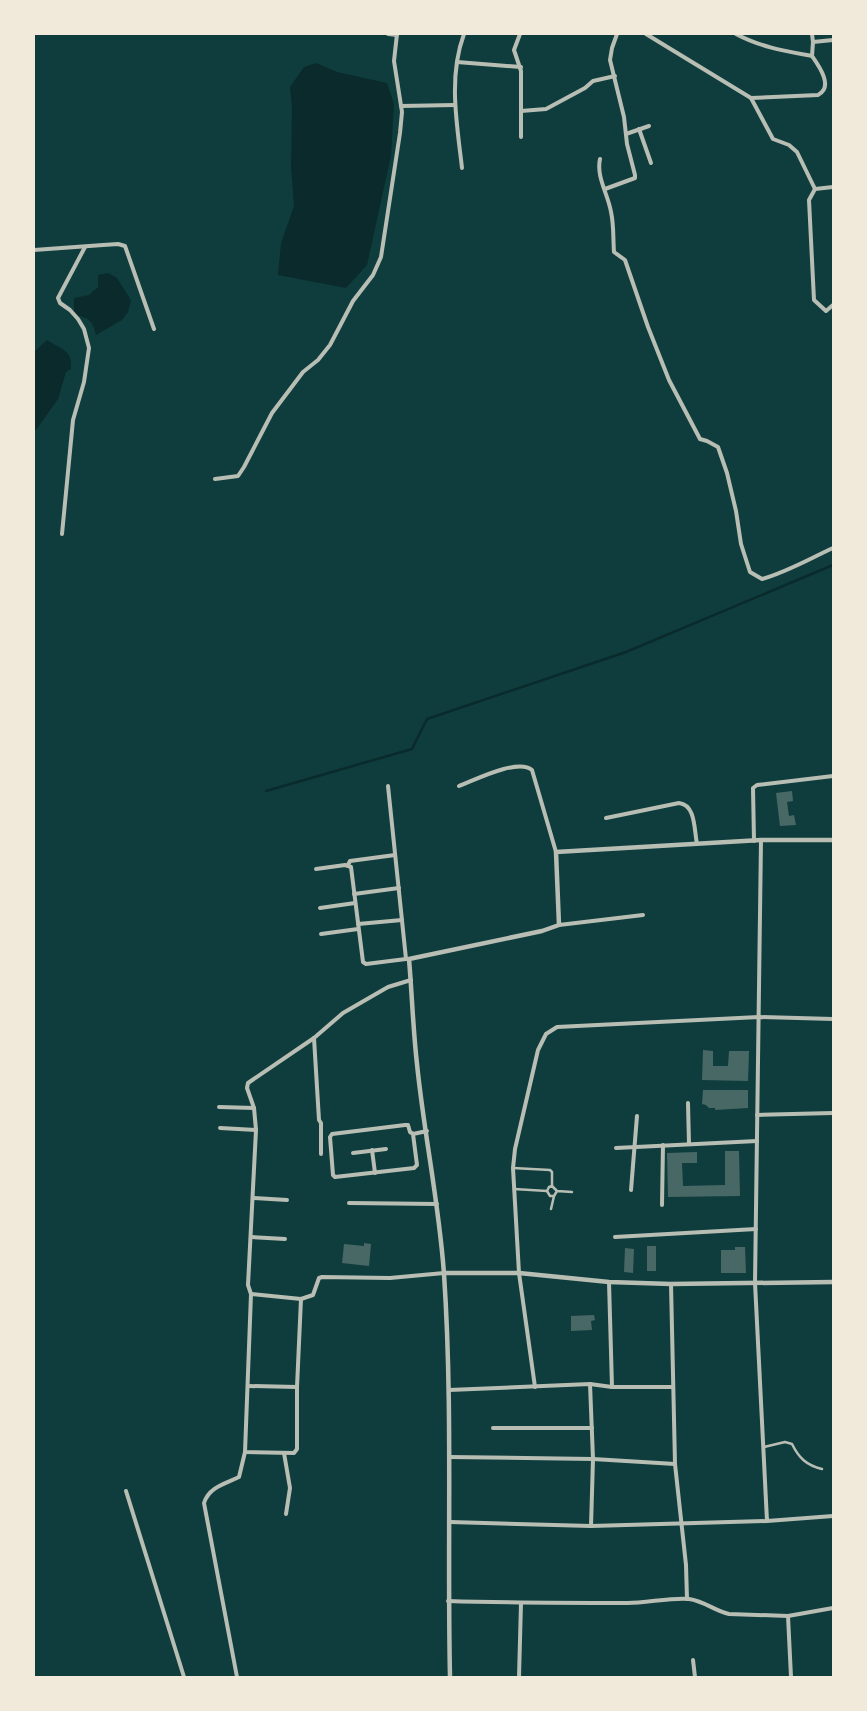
<svg xmlns="http://www.w3.org/2000/svg" width="867" height="1711" viewBox="0 0 867 1711" font-family="Barlow,sans-serif">
<style>
.water{fill:#0a2a2b}
.lines{fill:none;stroke-linecap:round;stroke-linejoin:round}
.stream{stroke:#0a2a2b;stroke-width:2.5}
.building{fill:#486865}
.pedestrian{stroke:#b8beb3;stroke-width:2.5}
.minor{stroke:#b8beb3;stroke-width:4}
.tertiary{stroke:#b8beb3;stroke-width:4.5}
</style>
<rect width="100%" height="100%" fill="#0f3d3e"/>
<!-- water -->
<g class="water">
<path d="M316,63l21,9 50,11 7,21 -3,52 -24,109 -21,23 -68,-13 3,-32 13,-37 -3,-39 1,-60 -2,-20 14,-20z"/>
<path d="M108,273l9,5 14,22 -3,12 -6,8 -26,15c-4,-16 -7,-16 -22,-21v-16l15,-3 9,-8v-12z"/>
<path d="M47,340c14,9 26,10 24,29l-5,3 -8,27 -22,31 -2,1v-79z"/>
</g>
<g class="lines">
<!-- stream -->
<path class="stream" d="M266,791l146,-42 15,-30 199,-67 207,-87"/>
</g>
<!-- building -->
<g class="building">
<path d="M792,791l1,10 -6,1 2,14 5,-1 2,10 -16,1 -4,-33z"/>
<path d="M703,1050l10,1v15h15l1,-15h20l-1,30 -46,-1z"/>
<path d="M703,1090h45v18l-33,2v-2h-6l-3,-3 -4,-1z"/>
<path d="M725,1151h14l1,45 -72,1 -1,-44 30,-1v11h-15l1,23 42,-1z"/>
<path d="M364,1243l7,1 -2,22 -27,-3 2,-19 20,2z"/>
<rect x="647" y="1246" width="9" height="25"/>
<path d="M735,1247h10l1,26h-25v-23h14z"/>
<path d="M625,1248l9,1 -1,24 -9,-1z"/>
<path d="M594,1315l1,5 -4,1 1,9 -21,1v-15z"/>
</g>
<g class="lines">
<!-- pedestrian -->
<g class="pedestrian">
<path d="M513,1168l37,2 2,2v14"/>
<path d="M514,1189l33,2"/>
<path d="M557,1191l-3,5h-4l-3,-5 2,-4 3,-1 5,5 15,1"/>
<path d="M551,1209l3,-13"/>
<path d="M764,1447l21,-5 7,2c7,14 14,21 30,25"/>
</g>
<!-- minor -->
<g class="minor">
<path d="M388,34l9,1"/>
<path d="M520,34l-6,16 7,21v66"/>
<path d="M646,34l105,64 22,41 16,6 8,7 18,37 18,-2"/>
<path d="M736,34c24,13 49,17 76,22 7,10 22,31 6,39l-67,3"/>
<path d="M812,34l1,8 -1,14"/>
<path d="M813,42l20,-2"/>
<path d="M457,62l64,5"/>
<path d="M401,106l54,-1"/>
<path d="M521,111l25,-2 39,-21 8,-7 22,-5"/>
<path d="M639,129l12,34"/>
<path d="M626,134l23,-8"/>
<path d="M600,159c-4,18 8,35 11,53 3,13 2,27 3,40l11,8 23,67 21,53 31,59 7,2 11,6 9,26 9,38 5,33 9,28 12,7c25,-7 47,-20 71,-31"/>
<path d="M462,168c-5,-44 -14,-91 2,-134"/>
<path d="M605,189l30,-11v-3l-8,-31 -3,-27 -14,-57 2,-12 5,-14"/>
<path d="M815,189l-6,11 5,100 12,11 7,-6"/>
<path d="M34,250l69,-5 15,-1 7,2 29,83"/>
<path d="M215,479l23,-3 6,-9 28,-54 31,-41 15,-12 12,-15 23,-44 20,-26 8,-18 19,-124 2,-21 -8,-51 3,-27"/>
<path d="M62,534l11,-114 11,-38 5,-34 -5,-19 -6,-10 -8,-9 -10,-7 -2,-5 27,-51"/>
<path d="M388,786l18,173h3"/>
<path d="M459,786c16,-6 59,-28 73,-16l24,82"/>
<path d="M606,818l73,-15c17,2 15,27 18,41"/>
<path d="M761,840l-6,443 12,238 66,-5"/>
<path d="M754,841l-1,-53 4,-3 76,-9"/>
<path d="M348,865l2,-4 45,-6"/>
<path d="M316,869l29,-4 6,2 12,95 3,2 40,-5"/>
<path d="M354,894l45,-6"/>
<path d="M320,908l35,-5"/>
<path d="M358,924l44,-4"/>
<path d="M559,925l84,-10"/>
<path d="M321,934l37,-5"/>
<path d="M314,1038l5,82 2,3v31"/>
<path d="M688,1103l1,41"/>
<path d="M219,1107l35,1"/>
<path d="M757,1115l76,-2"/>
<path d="M220,1128l36,2"/>
<path d="M413,1134l-3,-2 -2,-7h-3l-73,9 -2,3 3,38 2,2 79,-9 3,-3 -4,-31 14,-3"/>
<path d="M616,1148l141,-7"/>
<path d="M372,1150l3,23"/>
<path d="M353,1153l33,-4"/>
<path d="M631,1190l6,-74"/>
<path d="M253,1198l34,2"/>
<path d="M349,1203l88,1"/>
<path d="M662,1205l1,-60"/>
<path d="M251,1237l34,2"/>
<path d="M615,1237l141,-8"/>
<path d="M609,1282l3,105"/>
<path d="M671,1284l4,180 11,101 1,34"/>
<path d="M251,1294l50,5 12,-4 6,-17 3,-1 68,1 54,-5"/>
<path d="M301,1299l-4,88v62l-3,4 -49,-1 6,-158 -3,-9 8,-155 -2,-22 -7,-20 1,-5 66,-45 29,-25 45,-26 23,-7"/>
<path d="M590,1384l3,75 -2,67"/>
<path d="M248,1386l49,1"/>
<path d="M535,1387l-16,-114 -6,-105 2,-19 23,-99 8,-16 11,-7 202,-10 74,2"/>
<path d="M449,1390l141,-6 22,3h60"/>
<path d="M493,1428h99"/>
<path d="M284,1453l6,35 -4,26"/>
<path d="M449,1457l144,2 82,5"/>
<path d="M126,1491l58,186"/>
<path d="M450,1522l141,4 176,-5"/>
<path d="M448,1601c60,2 120,2 180,2 18,0 46,-6 61,-4 15,2 26,12 40,15l59,2 45,-8"/>
<path d="M788,1616l3,61"/>
<path d="M693,1660l2,17"/>
<path d="M237,1677l-33,-174c5,-16 21,-19 35,-26l6,-25"/>
<path d="M519,1677l2,-74"/>
</g>
<!-- tertiary -->
<g class="tertiary">
<path d="M444,1273h75l90,9 62,2 162,-2"/>
<path d="M450,1677c-3,-134 3,-269 -6,-403 -5,-71 -20,-140 -27,-210 -4,-35 -5,-70 -8,-105l133,-28 17,-6 -3,-73 205,-12h72"/>
</g>
</g>
<!-- border -->
<rect width="867" height="1711" fill="none" stroke="#f1e9da" stroke-width="70"/>
</svg>
